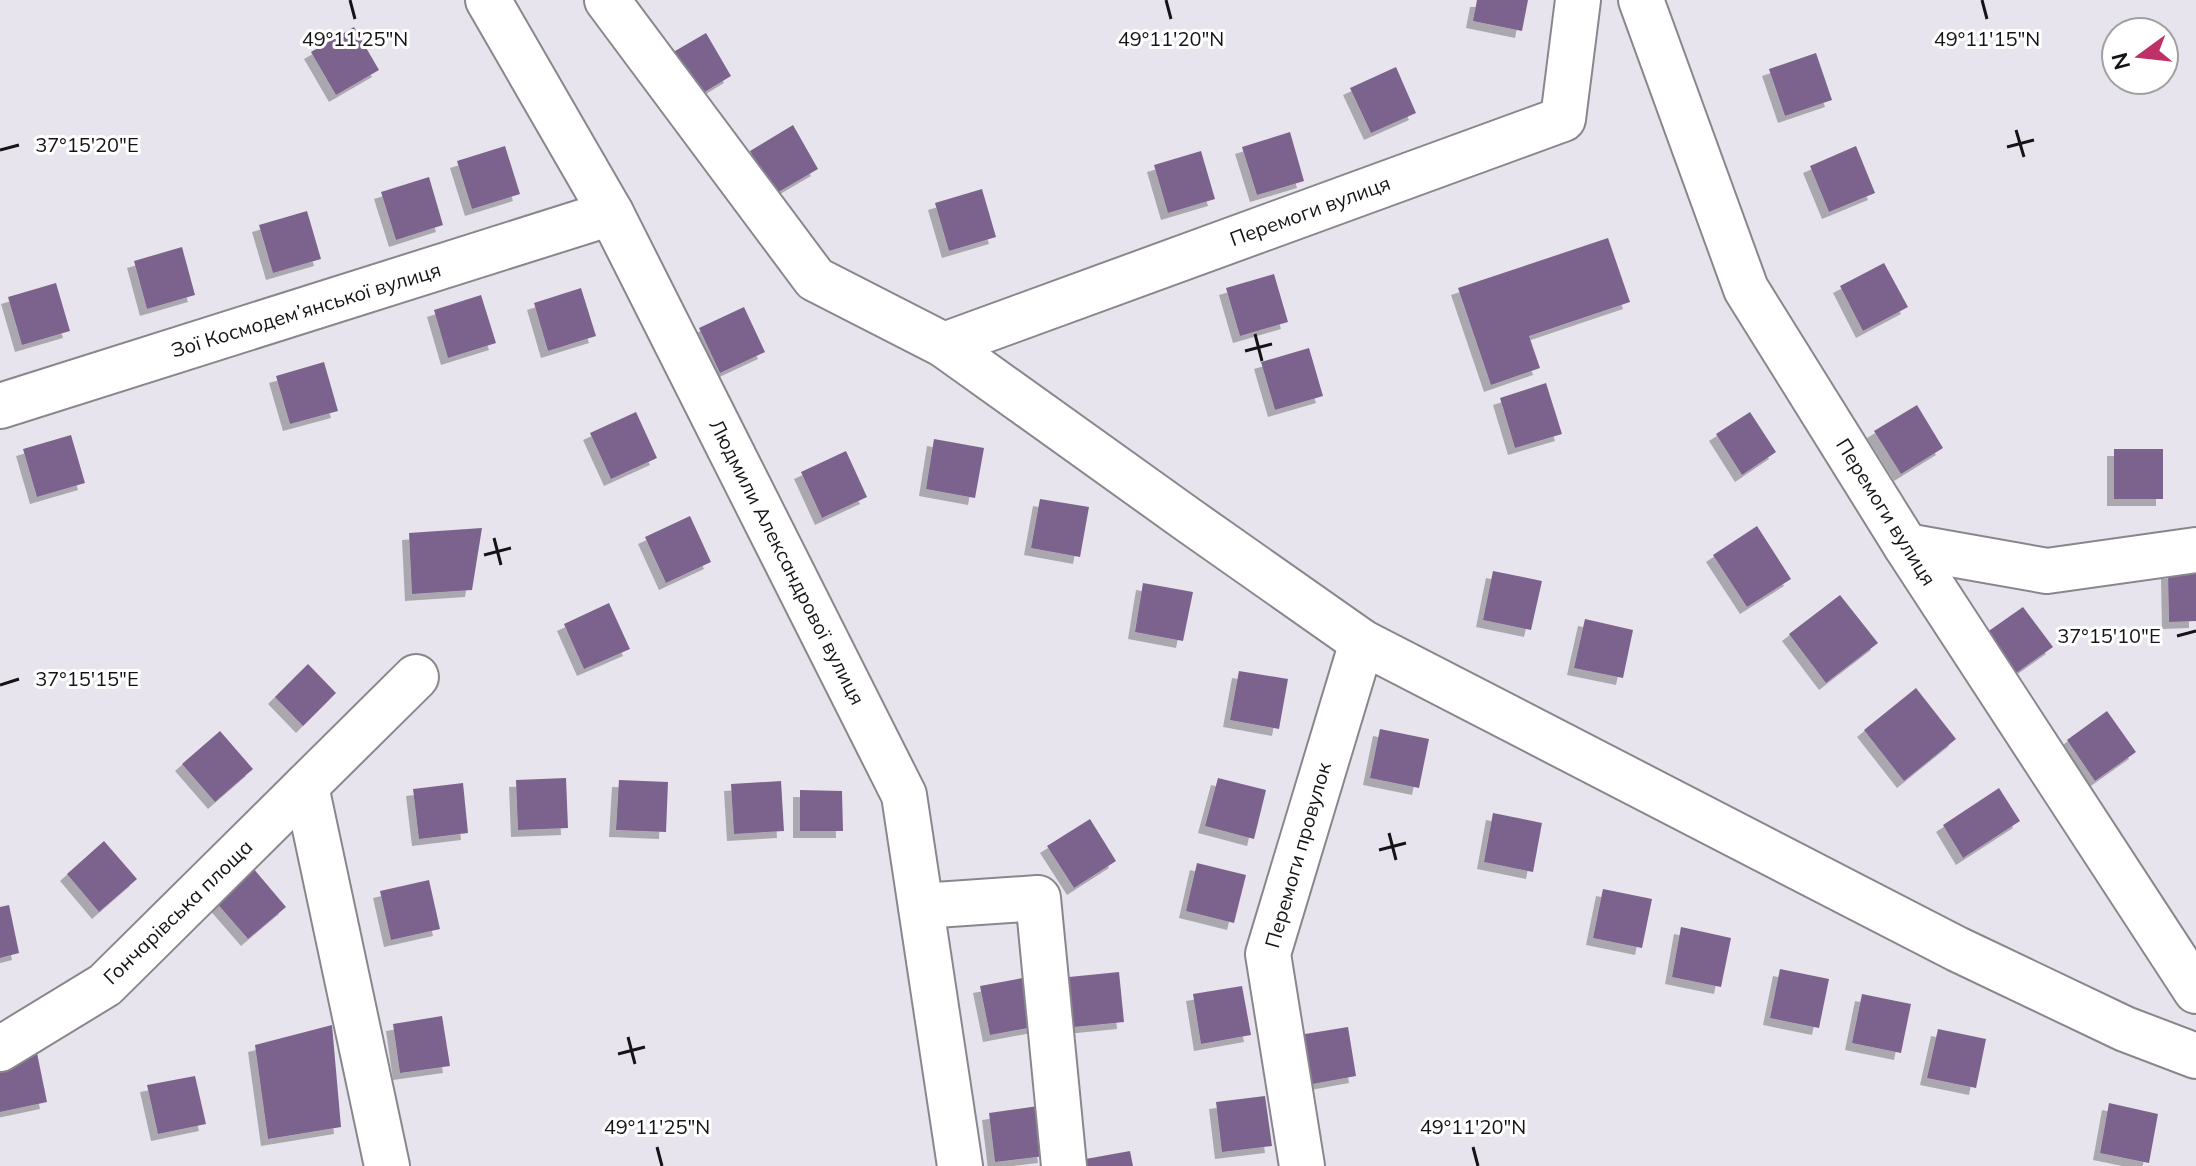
<svg xmlns="http://www.w3.org/2000/svg" width="2196" height="1166" viewBox="0 0 2196 1166" font-family="Mulish,sans-serif">
<style>
.building{fill:#7c648e;filter:url(#shadow)}
.lines{fill:none;stroke-linecap:round;stroke-linejoin:round}
.minor-casing{stroke:#8a868e;stroke-width:48}
.minor{stroke:#fff;stroke-width:44}
.ticks{fill:none;stroke:#141316;stroke-width:3}
.labels{text-anchor:middle;stroke-width:6;stroke-linejoin:round;paint-order:stroke}
.street-label{font-size:20px;fill:#141316;stroke:#fff}
.ticks-label{font-size:20px;text-anchor:middle;fill:#141316;stroke:#fff;stroke-width:6;stroke-linejoin:round;paint-order:stroke}
</style>
<defs>
<filter id="shadow"><feDropShadow dx="-7" dy="7" stdDeviation="0" flood-color="#0004"/></filter>
</defs>
<rect width="100%" height="100%" fill="#e8e4ed"/>
<!-- building -->
<g class="building">
<path d="M1477,0h51l-6,31 -49,-10z"/>
<path d="M354,27l25,43 -43,25 -25,-43z"/>
<path d="M706,33l25,43 -43,26 -25,-44z"/>
<path d="M1816,53l16,47 -47,16 -16,-47z"/>
<path d="M1396,67l20,46 -45,20 -21,-45z"/>
<path d="M793,125l25,44 -43,25 -25,-43z"/>
<path d="M1290,132l14,49 -47,14 -15,-48z"/>
<path d="M505,146l15,48 -48,15 -15,-48z"/>
<path d="M1856,146l19,47 -46,19 -19,-46z"/>
<path d="M1201,151l14,48 -47,14 -14,-48z"/>
<path d="M429,177l14,48 -47,15 -15,-48z"/>
<path d="M982,189l14,48 -47,14 -14,-48z"/>
<path d="M307,211l14,48 -48,14 -14,-48z"/>
<path d="M1608,238l22,64 -101,34 11,32 -49,17 -33,-97z"/>
<path d="M182,247l13,48 -48,14 -13,-48z"/>
<path d="M1884,263l24,44 -45,24 -23,-45z"/>
<path d="M1274,274l14,48 -48,14 -14,-48z"/>
<path d="M56,283l14,48 -48,14 -14,-48z"/>
<path d="M581,288l15,48 -48,15 -14,-48z"/>
<path d="M481,295l15,48 -48,15 -14,-48z"/>
<path d="M744,307l21,45 -45,21 -21,-45z"/>
<path d="M1309,348l14,48 -48,14 -14,-48z"/>
<path d="M324,362l14,49 -48,13 -14,-48z"/>
<path d="M1546,383l16,51 -47,14 -15,-50z"/>
<path d="M1917,405l26,43 -42,26 -27,-43z"/>
<path d="M636,412l21,46 -46,21 -21,-46z"/>
<path d="M1750,412l26,40 -34,23 -26,-41z"/>
<path d="M71,435l14,48 -48,14 -14,-48z"/>
<path d="M934,439l50,9 -9,50 -49,-9z"/>
<rect x="2114" y="449" width="49" height="50"/>
<path d="M846,451l21,46 -45,21 -21,-46z"/>
<path d="M1040,499l49,8 -9,50 -49,-9z"/>
<path d="M690,516l21,46 -45,21 -21,-46z"/>
<path d="M1757,526l34,53 -44,28 -34,-52z"/>
<path d="M482,528l-10,62 -60,4 -3,-61z"/>
<path d="M1493,571l49,10 -11,49 -48,-10z"/>
<path d="M2196,571v50l-27,1 -1,-50z"/>
<path d="M1143,583l50,9 -10,49 -48,-9z"/>
<path d="M1840,595l38,48 -52,40 -37,-49z"/>
<path d="M609,603l21,46 -46,20 -20,-45z"/>
<path d="M2023,607l30,40 -41,29 -29,-41z"/>
<path d="M1585,619l48,11 -10,48 -49,-10z"/>
<path d="M308,664l28,29 -33,33 -28,-29z"/>
<path d="M1239,671l49,8 -9,50 -49,-9z"/>
<path d="M1916,688l40,51 -52,42 -40,-51z"/>
<path d="M2107,711l29,41 -41,29 -28,-41z"/>
<path d="M1380,729l49,10 -10,49 -49,-10z"/>
<path d="M220,731l33,38 -38,33 -33,-38z"/>
<path d="M566,778l2,50 -50,2 -2,-50z"/>
<path d="M1218,778l48,12 -12,49 -49,-13z"/>
<path d="M619,780l49,2 -2,50 -50,-2z"/>
<path d="M781,781l3,50 -50,3 -3,-50z"/>
<path d="M463,783l5,50 -49,6 -6,-50z"/>
<path d="M1999,788l21,33 -57,37 -20,-33z"/>
<path d="M800,790l42,1 1,40h-43z"/>
<path d="M1493,813l49,10 -9,49 -49,-10z"/>
<path d="M1090,819l26,42 -42,27 -27,-42z"/>
<path d="M104,841l33,38 -38,33 -32,-38z"/>
<path d="M1197,863l49,12 -12,48 -48,-12z"/>
<path d="M253,868l33,39 -38,32 -33,-38z"/>
<path d="M429,880l11,49 -49,11 -11,-49z"/>
<path d="M1603,889l49,10 -10,49 -49,-10z"/>
<path d="M9,905l10,48 -19,5v-51z"/>
<path d="M1681,927l50,11 -10,49 -49,-10z"/>
<path d="M1780,969l49,10 -10,49 -49,-10z"/>
<path d="M1119,972l5,50 -50,5 -5,-50z"/>
<path d="M1028,977l10,49 -48,9 -10,-49z"/>
<path d="M1242,986l9,49 -50,9 -8,-50z"/>
<path d="M1862,994l49,10 -10,49 -49,-10z"/>
<path d="M442,1016l8,50 -50,7 -7,-49z"/>
<path d="M332,1025l9,102 -73,12 -13,-94z"/>
<path d="M1348,1027l8,49 -49,9 -8,-50z"/>
<path d="M1938,1029l48,10 -10,49 -49,-10z"/>
<path d="M37,1053l10,49 -47,10v-52z"/>
<path d="M195,1076l11,48 -48,10 -11,-49z"/>
<path d="M1265,1096l7,50 -50,6 -6,-50z"/>
<path d="M2109,1103l49,11 -9,49 -49,-10z"/>
<path d="M1038,1106l7,50 -50,6 -6,-49z"/>
<path d="M1130,1151l3,15h-51l-2,-6z"/>
</g>
<g class="lines">
<!-- minor casing -->
<g class="minor-casing">
<g id="minor">
<path d="M488,0l123,213 293,582 56,371"/>
<path d="M607,0l208,279 129,66 243,174 175,123 595,307 168,80 71,27"/>
<path d="M1641,0l105,289 160,257 290,445"/>
<path d="M944,345l619,-226 15,-119"/>
<path d="M0,406l611,-193"/>
<path d="M1906,546l141,25 149,-21"/>
<path d="M306,786l81,380"/>
<path d="M921,906l117,-8 26,268"/>
<path d="M0,1049l105,-64 311,-308"/>
<path d="M1302,1166l-34,-212 94,-312"/>
</g>
</g>
<!-- minor -->
<use href="#minor" class="minor"/>
</g>
<!-- ticks -->
<path class="ticks" d="M350,0l5,19M1166,0l5,19M1982,0l5,19M2016,130l8,27M2007,147l27,-7M0,150l19,-5M1255,334l7,27M1245,351l27,-7M494,538l7,27M484,555l27,-7M2177,636l19,-5M0,685l19,-6M1389,833l7,27M1379,850l27,-7M628,1037l7,27M618,1054l27,-7M657,1147l5,19M1473,1147l5,19"/>
<g class="labels">
<!-- street labels -->
<g class="street-label">
<text transform="translate(1310 211) rotate(-20)" y="7">Перемоги вулиця</text>
<text transform="translate(306 310) rotate(-17)" y="7">Зої Космодем’янської вулиця</text>
<text transform="translate(1886 512) rotate(58)" y="7">Перемоги вулиця</text>
<text transform="translate(787 562) rotate(63)" y="7">Людмили Александрової вулиця</text>
<text transform="translate(1298 855) rotate(-74)" y="7">Перемоги провулок</text>
<text transform="translate(178 912) rotate(-44)" y="7">Гончарівська площа</text>
</g>
</g>
<g class="ticks-label">
<text x="355" y="46">49°11'25"N</text>
<text x="1171" y="46">49°11'20"N</text>
<text x="1987" y="46">49°11'15"N</text>
<text x="87" y="152">37°15'20"E</text>
<text x="2109" y="643">37°15'10"E</text>
<text x="87" y="686">37°15'15"E</text>
<text x="657" y="1134">49°11'25"N</text>
<text x="1473" y="1134">49°11'20"N</text>
</g>
<!-- north arrow -->
<g transform="translate(2140 56) rotate(255)"><circle r="38" fill="#ffffff" stroke="#a1a1a2" stroke-width="2"/>
<path d="M0-6L14 30L0 20L-14 30Z" fill="#bd3166"/>
<text y="-12" font-size="22" font-weight="bold" text-anchor="middle" fill="#141316">N</text>
</g>
</svg>
